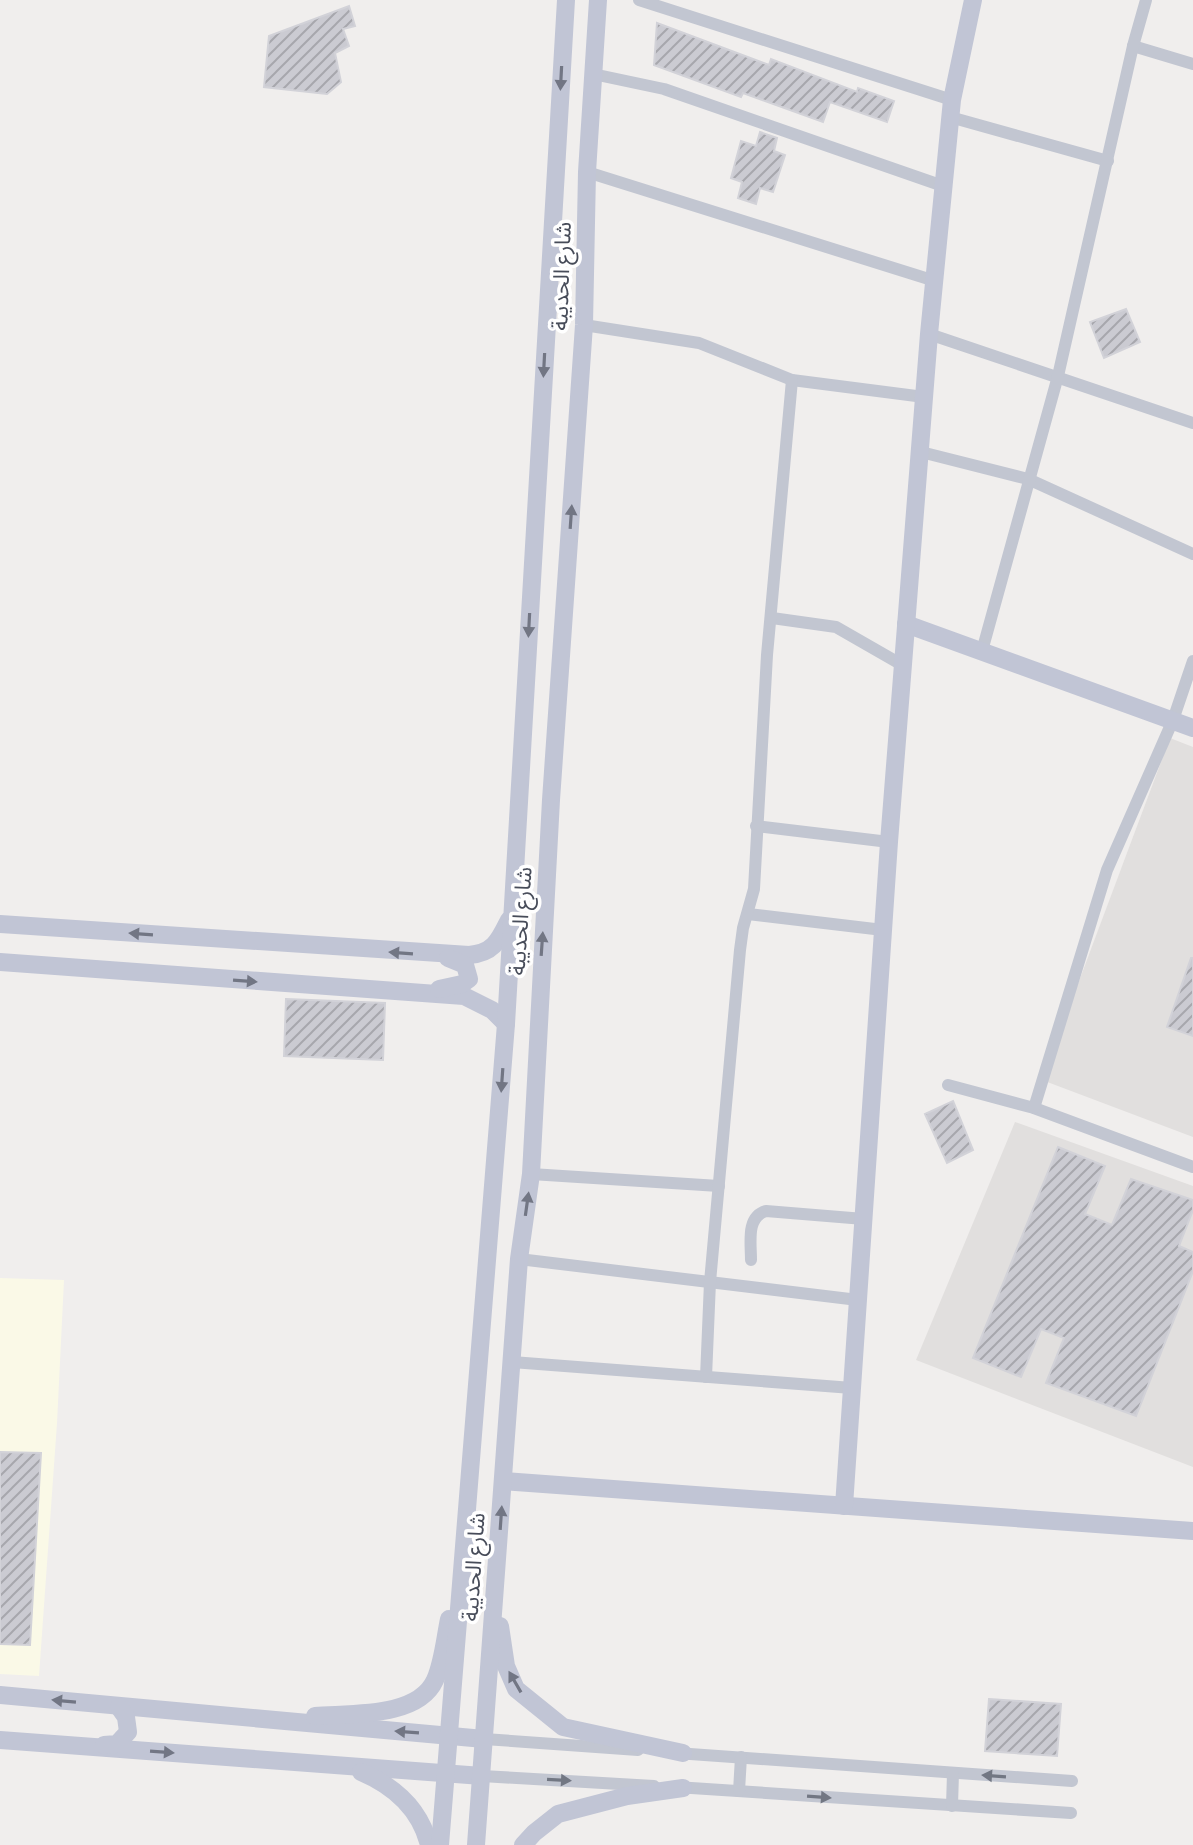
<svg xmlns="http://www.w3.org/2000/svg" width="1193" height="1845" viewBox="0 0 1193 1845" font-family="Barlow,'Noto Sans Arabic',sans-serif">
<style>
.commercial{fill:#faf9e7}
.education{fill:#e1dfde}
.building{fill:url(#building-hatch);stroke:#d2d2d8;stroke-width:2}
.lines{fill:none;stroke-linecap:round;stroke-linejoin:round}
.street{stroke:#c2c6d1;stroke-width:12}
.secondary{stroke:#c1c5d5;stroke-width:18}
.oneway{fill:#727684}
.oneway2{fill:#727783}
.labels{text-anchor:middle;stroke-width:7;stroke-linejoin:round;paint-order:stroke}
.street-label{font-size:22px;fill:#474c59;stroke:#fff}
</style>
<defs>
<pattern id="building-hatch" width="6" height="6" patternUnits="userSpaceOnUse" patternTransform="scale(2)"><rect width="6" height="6" fill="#cbcbd2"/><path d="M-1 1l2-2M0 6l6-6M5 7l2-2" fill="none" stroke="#a7a7ad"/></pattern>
</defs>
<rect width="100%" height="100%" fill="#f0eeed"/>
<!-- commercial -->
<path class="commercial" d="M0,1278l64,2 -7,143 -18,253 -39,-2z"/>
<!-- education -->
<g class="education">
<path d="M1170,738l23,9v390l-151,-57z"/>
<path d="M1015,1122l178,64v281l-277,-107z"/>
</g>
<!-- building -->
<g class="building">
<path d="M349,6l6,20 -12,3 6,17 -14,7 6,29 -14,12 -63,-7 5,-51z"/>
<path d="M657,23l112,42 2,-6 86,33 1,-4 36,13 -7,21 -57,-20 -7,20 -80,-29 -2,4 -87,-32z"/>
<path d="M760,132l17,6 -3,13 11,4 -12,37 -13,-4 -4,16 -18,-6 4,-16 -11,-4 10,-37 15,5z"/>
<path d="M1126,309l14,33 -36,16 -14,-36z"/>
<path d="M1191,958h2v78l-26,-9z"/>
<path d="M286,999l99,4 -2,57 -99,-4z"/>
<path d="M953,1101l20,49 -26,13 -22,-49z"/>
<path d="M1058,1147l47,19 -20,48 27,11 19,-46 62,21v10l-14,36 14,6v19l-57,145 -90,-33 18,-45 -23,-9 -20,48 -48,-19z"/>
<path d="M0,1452l41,1 -11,192 -30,-1z"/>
<path d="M989,1699l72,5 -4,52 -72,-5z"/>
</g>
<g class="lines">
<!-- street -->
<g class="street">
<path d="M639,0l313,100"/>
<path d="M1133,46l60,18"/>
<path d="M593,74l71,15 279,97"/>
<path d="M950,117l158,44"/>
<path d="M587,172l348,109"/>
<path d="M584,325l115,18 93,37 132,17"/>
<path d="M929,334l264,89"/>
<path d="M921,452l107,27 165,75"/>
<path d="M772,618l64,9 68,39"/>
<path d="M982,651l76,-275 75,-330 13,-46"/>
<path d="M756,826l133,16"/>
<path d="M748,914l135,16"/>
<path d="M948,1085l86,23 159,59"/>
<path d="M1034,1108l73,-238 66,-150 20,-59"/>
<path d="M531,1174l188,12"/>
<path d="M519,1259l339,41"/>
<path d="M751,1260c0,-18 -5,-43 15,-49l98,8"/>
<path d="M512,1362l340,26"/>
<path d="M706,1377l4,-95 30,-332 3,-22 11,-39 13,-234 25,-275"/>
<path d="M484,1739l154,11"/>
<path d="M676,1753l396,28"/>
<path d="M482,1776l172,10"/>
<path d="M676,1787l395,26"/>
<path d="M739,1791l2,-34"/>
<path d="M952,1806l1,-33"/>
</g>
<!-- secondary -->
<g class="secondary">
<path d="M906,624l287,104"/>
<path d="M0,924l469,31c25,-2 30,-15 40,-35"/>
<path d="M0,962l464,34 28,14 14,14"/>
<path d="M439,989l23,-5 7,-5 -4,-14 -17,-7"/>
<path d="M503,1481l690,50"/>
<path d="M844,1506l45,-664 40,-508 23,-234 21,-100"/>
<path d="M500,1626l6,40 10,23 47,38 120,26"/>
<path d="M0,1695l484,44"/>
<path d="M315,1716c36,-3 103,2 120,-36 8,-18 10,-42 14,-61"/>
<path d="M0,1740l482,36"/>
<path d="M104,1745l13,-1 11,-12 -2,-15 -7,-10"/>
<path d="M361,1772c33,14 59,37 68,73"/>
<path d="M440,1845l66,-821 60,-1024"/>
<path d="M476,1845l43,-586 12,-85 20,-374 33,-475 3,-153 11,-172"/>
<path d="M523,1845l11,-12 24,-19 69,-18 56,-8"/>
</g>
</g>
<!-- one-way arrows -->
<defs><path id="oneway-solid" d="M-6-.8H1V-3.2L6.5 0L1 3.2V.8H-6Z" transform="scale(2)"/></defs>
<g class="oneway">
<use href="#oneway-solid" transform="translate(561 78) rotate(93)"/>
<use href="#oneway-solid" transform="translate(544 365) rotate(93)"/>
<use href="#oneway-solid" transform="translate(571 517) rotate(-86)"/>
<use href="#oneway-solid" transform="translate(529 625) rotate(93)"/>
<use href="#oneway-solid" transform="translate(141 934) rotate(-176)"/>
<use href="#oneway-solid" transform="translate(542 944) rotate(-86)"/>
<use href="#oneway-solid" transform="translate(401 953) rotate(-176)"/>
<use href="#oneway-solid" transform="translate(245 981) rotate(4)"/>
<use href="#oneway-solid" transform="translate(502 1080) rotate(94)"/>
<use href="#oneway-solid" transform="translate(527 1204) rotate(-82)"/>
<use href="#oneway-solid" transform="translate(501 1518) rotate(-86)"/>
<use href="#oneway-solid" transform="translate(515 1682) rotate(-120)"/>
<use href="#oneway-solid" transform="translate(64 1701) rotate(-175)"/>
<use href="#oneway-solid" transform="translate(407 1732) rotate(-176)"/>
<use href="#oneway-solid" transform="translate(162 1752) rotate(4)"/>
</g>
<g class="oneway2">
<use href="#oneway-solid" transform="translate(994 1776) rotate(-176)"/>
<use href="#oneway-solid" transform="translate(559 1780) rotate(3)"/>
<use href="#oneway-solid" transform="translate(819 1797) rotate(4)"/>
</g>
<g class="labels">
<!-- street labels -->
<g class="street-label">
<text transform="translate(561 276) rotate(-88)" y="8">شارع الحديبة</text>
<text transform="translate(520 921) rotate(-86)" y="8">شارع الحديبة</text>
<text transform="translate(473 1567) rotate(-86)" y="8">شارع الحديبة</text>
</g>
</g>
</svg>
